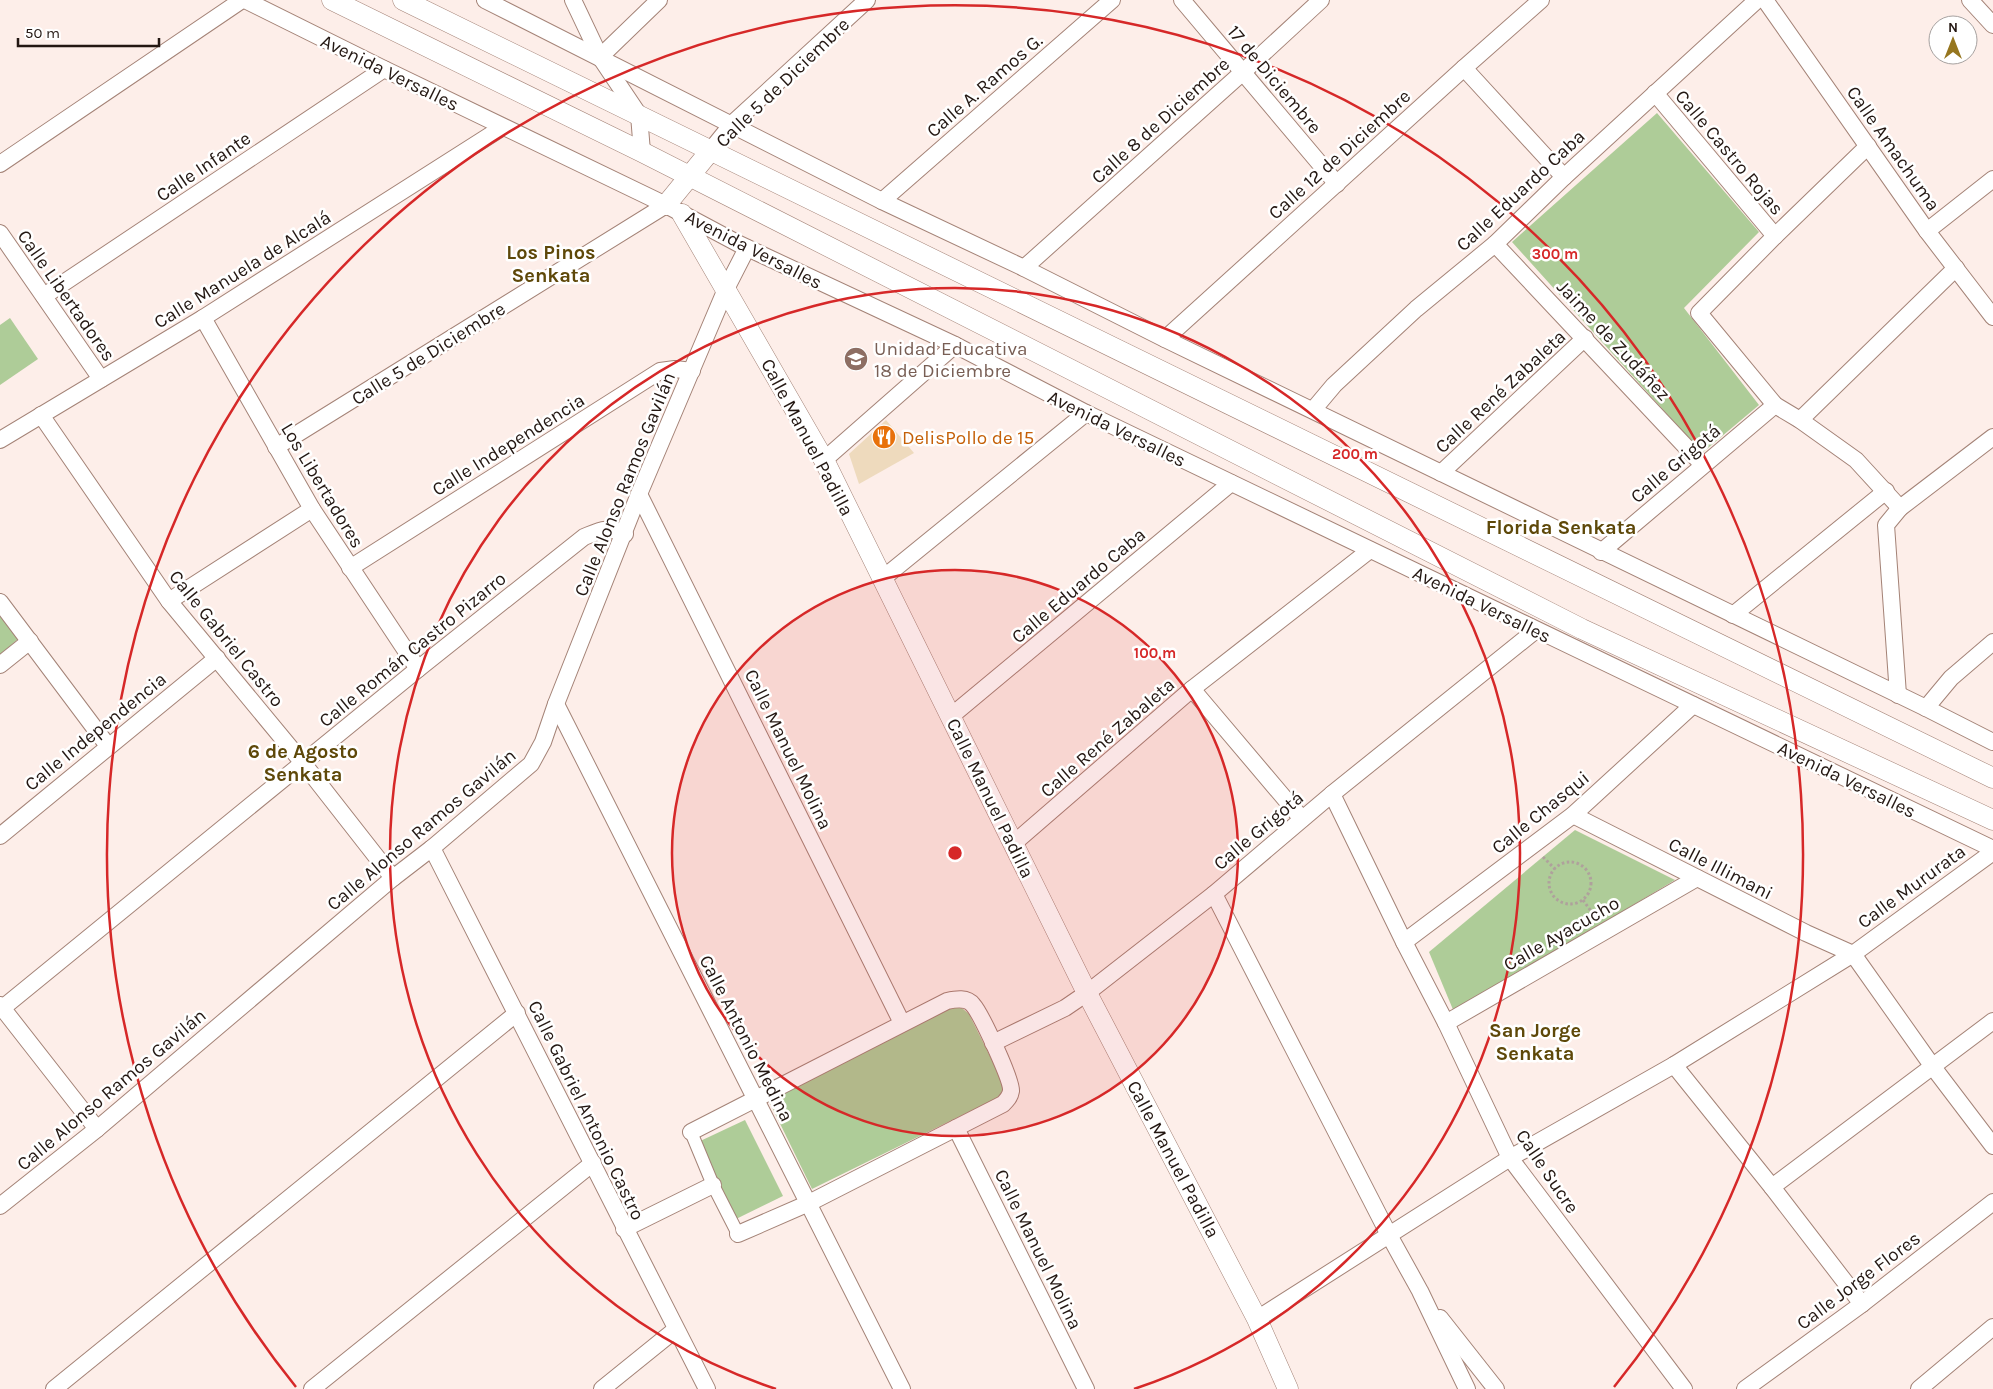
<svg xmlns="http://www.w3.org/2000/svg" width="1993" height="1389" viewBox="0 0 1993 1389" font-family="Karla,sans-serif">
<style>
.green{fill:#aecc98}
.building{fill:#eedabd}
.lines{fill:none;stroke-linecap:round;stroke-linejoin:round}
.pedestrian-casing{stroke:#a48377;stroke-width:14}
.minor-casing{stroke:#a48377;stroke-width:18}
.tertiary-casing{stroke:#a48377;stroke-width:21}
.path{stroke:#afa19c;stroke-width:3;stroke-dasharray:2.5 2.5;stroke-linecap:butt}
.pedestrian{stroke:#fff;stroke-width:12}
.minor{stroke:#fff;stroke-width:16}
.tertiary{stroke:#fff;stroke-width:20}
.ring{fill:none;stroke:#d62828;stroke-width:2.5}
.labels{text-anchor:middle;stroke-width:5;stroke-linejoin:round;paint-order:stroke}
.street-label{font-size:19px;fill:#231712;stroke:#fff}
.education-label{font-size:19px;fill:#785e54;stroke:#fff;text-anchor:start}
.food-label{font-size:19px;fill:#c56008;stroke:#fff;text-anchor:start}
.neighbourhood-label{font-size:20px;font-weight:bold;fill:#5e4809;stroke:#fff}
.centre{fill:#d62828;stroke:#fff;stroke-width:2.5}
.ring-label{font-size:15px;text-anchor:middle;font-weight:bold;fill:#d62828;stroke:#fff;stroke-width:5;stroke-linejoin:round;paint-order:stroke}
</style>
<rect width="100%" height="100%" fill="#fdeee9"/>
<!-- green -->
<g class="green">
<path d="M1657,113l102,119 -75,76 75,97 -57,48 -190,-211z"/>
<path d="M10,318l28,41 -38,26v-60z"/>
<path d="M0,616l18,23 -18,16z"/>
<path d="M1575,830l100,50 -221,132 -25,-60z"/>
<path d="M956,1007l6,1 7,6 32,64 2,10 -2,8 -189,93 -44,-90 180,-90z"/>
<path d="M745,1120l38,76 -49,24 -38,-77z"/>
</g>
<!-- building -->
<path class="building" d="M886,420l28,33 -55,31 -10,-30z"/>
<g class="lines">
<!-- pedestrian casing -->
<g class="pedestrian-casing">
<path id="pedestrian" d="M691,1132l22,53 25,49"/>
</g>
<!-- minor casing -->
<g class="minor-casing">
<g id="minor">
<path d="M245,0l139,69 282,136 73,39 216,101 131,68 907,436"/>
<path d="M485,0l397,201 142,67 141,71 761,369 67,34"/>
<path d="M573,0l27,57 39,58 3,37"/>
<path d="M1182,0l155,184"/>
<path d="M1765,0l162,231 66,86"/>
<path d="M1970,0l23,25"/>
<path d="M600,57l59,-57"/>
<path d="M1464,68l100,109"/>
<path d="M1655,93l120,143"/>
<path d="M1868,146l-93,90 -76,77 76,92 25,15 56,40 44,48"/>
<path d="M711,150l21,-26 135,-124"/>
<path d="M0,164l242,-164"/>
<path d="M882,201l230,-201"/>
<path d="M1927,231l66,-52"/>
<path d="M0,233l101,146"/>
<path d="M1495,244l208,221"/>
<path d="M1024,268l219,-196 78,-72"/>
<path d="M44,296l340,-227"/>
<path d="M203,318l109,191 106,160"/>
<path d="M1165,339l299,-271 77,-68"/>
<path d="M1313,410l21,-25 82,-76 79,-65 69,-67 193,-177"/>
<path d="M41,415l128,186 134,162 90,115"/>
<path d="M1800,420l156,-152"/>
<path d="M0,440l203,-122 300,-191"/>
<path d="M276,447l390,-242"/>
<path d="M824,460l131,-115"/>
<path d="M1441,473l144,-135"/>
<path d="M639,494l263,529"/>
<path d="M1601,552l174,-147"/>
<path d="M350,568l310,-197 15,-2 17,2"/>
<path d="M882,579l204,-166"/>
<path d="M169,601l143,-92"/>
<path d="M0,602l108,144"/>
<path d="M1733,615l153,-124"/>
<path d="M0,665l30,-24"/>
<path d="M1192,689l110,130"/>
<path d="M1898,695l-12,-170 14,-17 93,-71"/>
<path d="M556,704l346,685"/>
<path d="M1926,708l25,-30 42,-36"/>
<path d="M950,717l281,-234"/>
<path d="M1332,794l72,148 42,81 64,135 174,231"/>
<path d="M1573,815l233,118 47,21"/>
<path d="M0,836l217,-178"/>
<path d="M1013,844l179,-155 178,-139"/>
<path d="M432,848l275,541"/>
<path d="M1214,894l175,341 31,56 47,98"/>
<path d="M1404,942l169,-127 120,-110"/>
<path d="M1853,954l80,113 60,79"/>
<path d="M0,1005l97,124"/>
<path d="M0,1010l418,-341 166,-132c17,-7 23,-11 41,-3"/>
<path d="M1446,1023l251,-145"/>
<path d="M993,1043l72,-35 22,-15 127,-99 118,-100 204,-164"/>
<path d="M1674,1065l98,122 90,117"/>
<path d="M956,1128l130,261"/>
<path d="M691,1132l256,-131c9,-2 20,-4 26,4 8,9 39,75 38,86 -1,6 -4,9 -8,13l-194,99 -71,31"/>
<path d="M1772,1187l221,-166"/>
<path d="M0,1206l97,-77 296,-251 39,-30 99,-84 12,-22 13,-38 83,-210 87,-205 21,-41"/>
<path d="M624,1229l89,-44"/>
<path d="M1440,1318l56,71"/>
<path d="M1257,1319l253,-161 164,-93 179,-111 140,-102"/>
<path d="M54,1389l463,-376"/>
<path d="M312,1389l281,-226"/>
<path d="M602,1389l73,-59"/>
<path d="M1745,1389l117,-85 131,-102"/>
<path d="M1919,1389l74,-62"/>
</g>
</g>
<!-- tertiary casing -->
<g class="tertiary-casing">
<g id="tertiary">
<path d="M332,0l310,152 940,477 411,191"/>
<path d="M403,0l1590,778"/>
<path d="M666,205l45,-55"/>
<path d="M682,214l142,246 263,533 170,326 31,70"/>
</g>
</g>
<!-- path -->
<g class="path">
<path d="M1543,857l12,12"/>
<circle cx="1570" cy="883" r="21"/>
<path d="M1583,900l13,18"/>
</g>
<!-- pedestrian -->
<use href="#pedestrian" class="pedestrian"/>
<!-- minor -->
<use href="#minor" class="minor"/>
<!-- tertiary -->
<use href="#tertiary" class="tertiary"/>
</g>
<!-- distance rings -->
<circle cx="955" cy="853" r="283" fill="#d62828" fill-opacity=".12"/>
<g class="ring">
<circle cx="955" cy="853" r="283"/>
<path d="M776 1389A565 565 0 1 1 1134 1389"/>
<path d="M296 1387A848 848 0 1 1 1614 1387"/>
</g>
<!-- icons -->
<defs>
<g id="school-disc" transform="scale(1.25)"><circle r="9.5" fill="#8d6e63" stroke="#fff"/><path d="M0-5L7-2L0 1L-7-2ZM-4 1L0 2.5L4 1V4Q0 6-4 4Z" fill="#fff"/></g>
<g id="restaurant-disc" transform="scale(1.25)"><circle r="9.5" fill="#e8710a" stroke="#fff"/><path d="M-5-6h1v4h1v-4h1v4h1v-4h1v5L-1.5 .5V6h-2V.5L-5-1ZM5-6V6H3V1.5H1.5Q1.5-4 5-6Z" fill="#fff"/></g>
</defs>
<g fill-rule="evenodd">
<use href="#school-disc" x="856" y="359"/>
<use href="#restaurant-disc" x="884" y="437"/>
</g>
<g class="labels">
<!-- street labels -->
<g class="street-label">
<text transform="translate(390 72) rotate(26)" y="7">Avenida Versalles</text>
<text transform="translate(1275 79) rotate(50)" y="7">17 de Diciembre</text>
<text transform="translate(782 82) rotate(-44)" y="7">Calle 5 de Diciembre</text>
<text transform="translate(984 85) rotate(-41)" y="7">Calle A. Ramos G.</text>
<text transform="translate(1160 120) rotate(-42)" y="7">Calle 8 de Diciembre</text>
<text transform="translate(1894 148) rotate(55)" y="7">Calle Amachuma</text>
<text transform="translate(1730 152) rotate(50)" y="7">Calle Castro Rojas</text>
<text transform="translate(1339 154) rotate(-42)" y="7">Calle 12 de Diciembre</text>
<text transform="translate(203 166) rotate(-34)" y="7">Calle Infante</text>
<text transform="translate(1520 190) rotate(-43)" y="7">Calle Eduardo Caba</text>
<text transform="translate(754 249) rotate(27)" y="7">Avenida Versalles</text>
<text transform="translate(242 269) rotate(-32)" y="7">Calle Manuela de Alcalá</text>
<text transform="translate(67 295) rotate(55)" y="7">Calle Libertadores</text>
<text transform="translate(1614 340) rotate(47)" y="7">Jaime de Zudáñez</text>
<text transform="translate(428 353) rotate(-32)" y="7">Calle 5 de Diciembre</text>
<text transform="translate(1500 391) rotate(-43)" y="7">Calle René Zabaleta</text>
<text transform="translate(1117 428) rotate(26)" y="7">Avenida Versalles</text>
<text transform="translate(808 437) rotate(62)" y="7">Calle Manuel Padilla</text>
<text transform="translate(508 444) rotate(-32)" y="7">Calle Independencia</text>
<text transform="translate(1675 463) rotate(-40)" y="7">Calle Grigotá</text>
<text transform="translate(624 484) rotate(-68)" y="7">Calle Alonso Ramos Gavilán</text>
<text transform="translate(323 485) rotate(59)" y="7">Los Libertadores</text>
<text transform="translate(1078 585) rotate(-40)" y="7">Calle Eduardo Caba</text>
<text transform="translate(1482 604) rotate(26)" y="7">Avenida Versalles</text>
<text transform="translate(227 638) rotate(51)" y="7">Calle Gabriel Castro</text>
<text transform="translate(412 649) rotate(-39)" y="7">Calle Román Castro Pizarro</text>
<text transform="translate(95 731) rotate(-39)" y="7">Calle Independencia</text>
<text transform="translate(1107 737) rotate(-41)" y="7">Calle René Zabaleta</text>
<text transform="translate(789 749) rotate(64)" y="7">Calle Manuel Molina</text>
<text transform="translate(1847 779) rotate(26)" y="7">Avenida Versalles</text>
<text transform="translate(991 798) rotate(64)" y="7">Calle Manuel Padilla</text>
<text transform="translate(1540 812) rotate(-39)" y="7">Calle Chasqui</text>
<text transform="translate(421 829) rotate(-40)" y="7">Calle Alonso Ramos Gavilán</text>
<text transform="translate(1258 830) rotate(-40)" y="7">Calle Grigotá</text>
<text transform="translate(1721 868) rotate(27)" y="7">Calle Illimani</text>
<text transform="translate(1911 886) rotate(-36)" y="7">Calle Mururata</text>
<text transform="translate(1561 933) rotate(-30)" y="7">Calle Ayacucho</text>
<text transform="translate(747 1038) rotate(63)" y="7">Calle Antonio Medina</text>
<text transform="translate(111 1089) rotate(-40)" y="7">Calle Alonso Ramos Gavilán</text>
<text transform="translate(587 1110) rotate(64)" y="7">Calle Gabriel Antonio Castro</text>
<text transform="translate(1174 1159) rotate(62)" y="7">Calle Manuel Padilla</text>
<text transform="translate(1548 1171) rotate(56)" y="7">Calle Sucre</text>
<text transform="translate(1039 1249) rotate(64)" y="7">Calle Manuel Molina</text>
<text transform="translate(1858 1280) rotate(-37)" y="7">Calle Jorge Flores</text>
</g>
<!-- education labels -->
<g class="education-label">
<text x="874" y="355">Unidad Educativa<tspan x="874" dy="22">18 de Diciembre</tspan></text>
</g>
<!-- food labels -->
<g class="food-label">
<text x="902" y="444">DelisPollo de 15</text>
</g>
<!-- neighbourhood labels -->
<g class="neighbourhood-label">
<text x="551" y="259">Los Pinos<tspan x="551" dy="23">Senkata</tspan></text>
<text x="1561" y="534">Florida Senkata</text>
<text x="303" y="758">6 de Agosto<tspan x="303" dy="23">Senkata</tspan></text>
<text x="1535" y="1037">San Jorge<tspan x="1535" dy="23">Senkata</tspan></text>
</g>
</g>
<circle cx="955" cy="853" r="8" class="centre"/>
<g class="ring-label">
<text x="1555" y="259">300 m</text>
<text x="1355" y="459">200 m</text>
<text x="1155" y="658">100 m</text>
</g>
<!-- north arrow -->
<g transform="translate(1953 40)"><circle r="24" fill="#ffffff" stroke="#a7a2a0"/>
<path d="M0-4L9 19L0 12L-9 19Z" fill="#96761f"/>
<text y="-8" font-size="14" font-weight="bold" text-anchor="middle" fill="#231712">N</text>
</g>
<!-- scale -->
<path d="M18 38v8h141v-8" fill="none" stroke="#231712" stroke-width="2.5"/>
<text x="25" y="38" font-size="15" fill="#231712" stroke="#ffffff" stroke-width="4" paint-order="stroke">50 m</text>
</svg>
